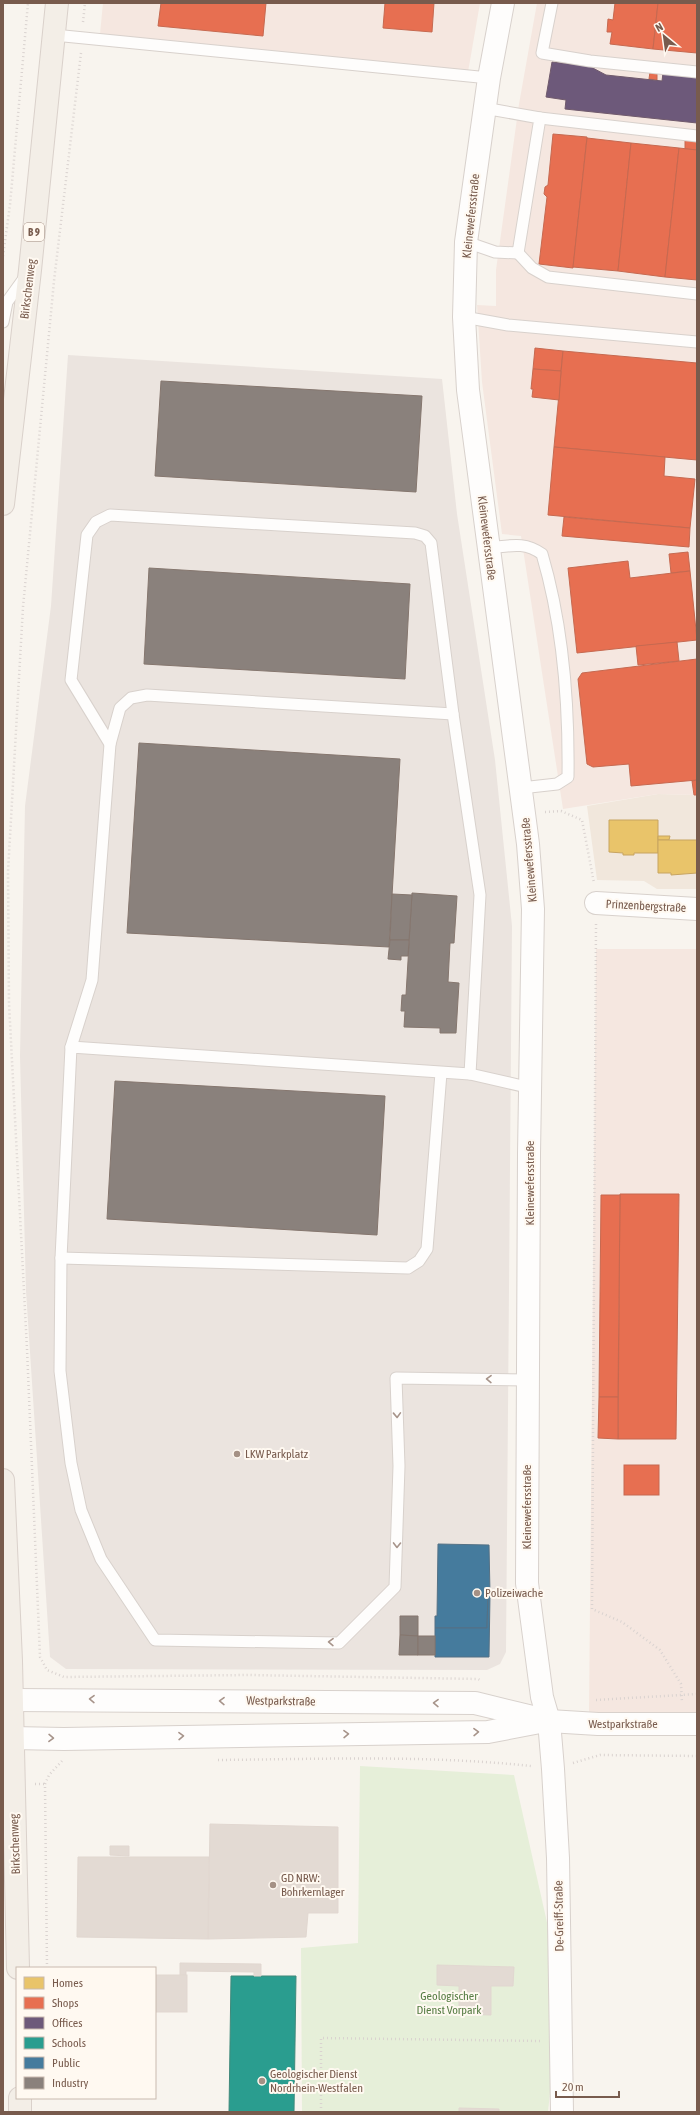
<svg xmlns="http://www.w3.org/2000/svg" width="700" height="2115" viewBox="0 0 700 2115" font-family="'Asap Condensed',sans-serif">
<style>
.residential{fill:#f1e7dc}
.commercial{fill:#f5e7e0}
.industrial{fill:#ebe4df}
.green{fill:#e6efd9}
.homes{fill:#e9c46a;stroke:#c7a461}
.shops{fill:#e76f51;stroke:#c66950}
.offices{fill:#6d597a;stroke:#705a6c}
.schools{fill:#2a9d8f;stroke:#41897b}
.public{fill:#457b9d;stroke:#547185}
.industry{fill:#8a817c;stroke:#85766e}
.building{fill:#e3dad3;stroke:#e1d7d0}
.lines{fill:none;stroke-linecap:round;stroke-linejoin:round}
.lane-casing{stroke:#d8d1cc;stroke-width:13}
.street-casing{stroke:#d8d1cc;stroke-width:24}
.primary-casing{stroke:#dad1cb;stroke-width:24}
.path{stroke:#dad3d0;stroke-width:2.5;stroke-dasharray:1 3;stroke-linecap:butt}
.lane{stroke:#fefdfc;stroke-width:11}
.street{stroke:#fefdfc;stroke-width:22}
.primary{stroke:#f3eee7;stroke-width:22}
.oneway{stroke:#a7948a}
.poi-dot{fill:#a59185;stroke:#fff9f1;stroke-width:1.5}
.labels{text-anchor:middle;stroke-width:4;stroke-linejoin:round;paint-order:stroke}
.shield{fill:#fff9f1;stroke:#a08a7e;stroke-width:1}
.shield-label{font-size:11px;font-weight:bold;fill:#785b4d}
.street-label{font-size:12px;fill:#785b4d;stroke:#fff9f1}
.poi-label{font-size:12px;fill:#785b4d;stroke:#fff9f1;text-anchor:start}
.park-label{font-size:12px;fill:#577d44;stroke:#fff9f1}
</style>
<rect width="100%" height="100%" fill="#f8f4ee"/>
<!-- residential -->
<path class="residential" d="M658,794l39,1v94h-40l-13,-8 -47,-1 -10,-74z"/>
<!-- commercial -->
<g class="commercial">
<path d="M103,3h377l-12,69 -368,-38z"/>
<path d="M537,3h160v792l-39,-1 -95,15 -42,-273 -19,-2 -20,-152 -5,-77 19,1v-36l23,-166z"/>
<path d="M596,949h101v766l-108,-1z"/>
</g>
<!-- industrial -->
<path class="industrial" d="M68,355l374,24 15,135 38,246 17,166 -6,726 -6,12 -13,6 -421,-1 -16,-12 -24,-366 -6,-235 5,-250 26,-200z"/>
<!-- green -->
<path class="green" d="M360,1766l154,9 47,210 -13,127h-246l-1,-164 57,-5z"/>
<!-- homes -->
<g class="homes">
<path d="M609,820h49v33h-24v2h-11v-2l-14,-1z"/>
<path d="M658,836h12l-1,4h-11z"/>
<path d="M658,840h39v33l-26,2v-2h-13z"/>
</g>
<!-- shops -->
<g class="shops">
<path d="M161,3h105l-3,33 -105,-10z"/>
<path d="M385,3h49l-2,29 -49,-4z"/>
<path d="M615,3h43l-5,46 -43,-5 2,-12h-5l1,-13 5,1z"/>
<path d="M658,3h39v50l-44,-4z"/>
<path d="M650,72l7,1v7l-8,-1z"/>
<path d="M553,134l34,3 -14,131 -34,-4 8,-67 -3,-3 1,-7 3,-2z"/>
<path d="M587,138l44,5 -13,128 -45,-4z"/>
<path d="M685,140l12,1v9l-12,-1z"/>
<path d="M631,143l48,5 -14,129 -47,-6z"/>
<path d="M679,148l18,2v130l-32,-3z"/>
<path d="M535,348l28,3 -2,20 -28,-2z"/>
<path d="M563,351l134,12v97l-143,-13z"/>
<path d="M533,369l28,2 -2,29 -27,-3 1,-8h-2z"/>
<path d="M554,447l111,10 -1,19 31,3 -5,49 -142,-13z"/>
<path d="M564,517l126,11 -1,19 -127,-11z"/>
<path d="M688,552l2,19 -19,2 -2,-19z"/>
<path d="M628,561l2,17 60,-7 7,69 -120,13 -9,-85z"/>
<path d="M677,642l2,19 -41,4 -2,-19z"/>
<path d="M697,659v121l-66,6 -2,-22 -36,3 -6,-3 -9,-85 4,-6z"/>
<path d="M697,780v15h-3l-2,-14z"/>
<path d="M620,1194h59l-3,245h-58z"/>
<path d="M601,1195h19l-2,202h-19z"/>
<path d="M599,1397h19v42l-20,-1z"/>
<rect x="624" y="1465" width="35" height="30"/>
</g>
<!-- offices -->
<path class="offices" d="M552,62l37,4 17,9 56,6 1,-8 34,4v46l-132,-14 1,-9 -20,-3z"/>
<!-- schools -->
<path class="schools" d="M231,1976h65l-2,136h-65z"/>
<!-- public -->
<g class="public">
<path d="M438,1544l51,1 1,49h-2l-1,34h-52v-12h2z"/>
<path d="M488,1594h2l-1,63h-54v-29h52z"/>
</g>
<!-- industry -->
<g class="industry">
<path d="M161,381l261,15 -6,96 -261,-16z"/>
<path d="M149,568l261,16 -5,95 -261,-15z"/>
<path d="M139,743l261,16 -11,188 -262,-14z"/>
<path d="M412,893l45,3 -3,47h-4l-2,39 11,1 -3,50h-16v-5l-36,-1 1,-16h-4l1,-16h4z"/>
<path d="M392,894l20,1 -3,45h-19z"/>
<path d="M390,940h19l-1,16h-7v4l-13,-1z"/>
<path d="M115,1081l270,15 -8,139 -270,-16z"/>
<path d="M400,1616h18v20l-18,-1z"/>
<path d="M400,1635l18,1v19h-19z"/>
<rect x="418" y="1636" width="17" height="19"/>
</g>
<!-- building -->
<g class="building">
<path d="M210,1824l128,3v86h-30l-2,24 -98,2z"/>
<path d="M110,1846h19v10l-19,-1z"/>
<path d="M78,1857h131l-1,82 -131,-2z"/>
<path d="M180,1963l81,1v12h-7v-4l-68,-1v4h-6z"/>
<path d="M437,1965l77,2 -1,19h-22v29l-32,-1v-28l-22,-1z"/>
<rect x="155" y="1975" width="32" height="37"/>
<path d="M459,2108l40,1v3h-40z"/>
</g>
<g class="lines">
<!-- lane casing -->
<g class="lane-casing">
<g id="lane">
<path d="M552,3l-10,50 48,8 107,11"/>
<path d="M54,35l435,43"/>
<path d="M540,118l157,18"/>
<path d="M466,242l29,10 23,1 22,-135 -56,-10"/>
<path d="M518,253l14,15 16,9 149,17"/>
<path d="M464,317l44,8 189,17"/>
<path d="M3,322l4,-20 18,-25"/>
<path d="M489,548c21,-2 35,-7 53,6 21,71 27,149 26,223l-11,7 -36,4"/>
<path d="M110,744l-39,-64 16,-145 9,-13 14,-7 305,18 10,3 6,7 22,171"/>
<path d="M71,1047l21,-67 18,-236 10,-36 11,-10 16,-3 306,19 27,181 -10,179"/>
<path d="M61,1258l347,10 11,-7 8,-12 14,-176"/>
<path d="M528,1380l-132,-2 3,88 -4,121 -56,56 -184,-3 -54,-81 -20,-49 -10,-47 -11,-92 1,-113 10,-211 399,27 61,14"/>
</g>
</g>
<!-- street casing -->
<g class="street-casing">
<g id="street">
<path d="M503,3l-14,75 -23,164 -2,75 4,73 60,454 5,65 -4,245 -2,429 15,114 7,24 4,48 5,89 4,254"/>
<path d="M596,903l101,6"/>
<path d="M12,1700l463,3 74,18 49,3h99"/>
<path d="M12,1738l52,1 424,-7 52,-10"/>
</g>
</g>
<!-- primary casing -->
<g class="primary-casing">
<g id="primary">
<path d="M3,504l27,-234 27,-267"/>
<path d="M3,1480l8,181 7,307"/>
<path d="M20,2098v14"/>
</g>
</g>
<!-- path -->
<g class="path">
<path d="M83,22l2,-19"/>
<path d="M81,53l-27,228 -31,326 -15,265 1,131 18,346 13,308 7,13 17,7 185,-2 229,4 4,2"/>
<path d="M3,256l7,-51 18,-202"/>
<path d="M545,812l16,-1 21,9 12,63"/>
<path d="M596,924l-4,685 30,13 38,28 21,34 1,19"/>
<path d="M596,1700l101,-6"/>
<path d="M218,1760c104,-1 210,-5 313,6"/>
<path d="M573,1763l27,-8 97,1"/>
<path d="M35,1784h10"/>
<path d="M47,1968l-2,-184 4,-9 13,-14"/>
<path d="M321,2112v-74l220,3"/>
</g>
<!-- lane -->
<use href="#lane" class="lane"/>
<!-- street -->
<use href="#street" class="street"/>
<!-- primary -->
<use href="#primary" class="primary"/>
</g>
<!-- one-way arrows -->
<defs><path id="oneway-chevron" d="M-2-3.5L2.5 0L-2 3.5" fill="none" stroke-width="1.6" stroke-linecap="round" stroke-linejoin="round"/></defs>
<g class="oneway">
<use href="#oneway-chevron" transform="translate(489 1379) rotate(-179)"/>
<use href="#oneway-chevron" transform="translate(397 1415) rotate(88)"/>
<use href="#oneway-chevron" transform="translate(397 1545) rotate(91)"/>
<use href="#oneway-chevron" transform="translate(331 1642) rotate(-179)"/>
<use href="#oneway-chevron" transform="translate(92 1699) rotate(-179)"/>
<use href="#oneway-chevron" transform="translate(222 1701) rotate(-179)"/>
<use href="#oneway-chevron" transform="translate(436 1703) rotate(-179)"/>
<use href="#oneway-chevron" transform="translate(476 1732) rotate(-1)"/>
<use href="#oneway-chevron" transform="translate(346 1734) rotate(-1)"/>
<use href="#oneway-chevron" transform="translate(181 1736) rotate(-1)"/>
<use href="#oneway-chevron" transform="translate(51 1738) rotate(1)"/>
</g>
<!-- markers -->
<g class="poi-dot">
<circle cx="237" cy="1454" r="4"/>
<circle cx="477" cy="1593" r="4"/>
<circle cx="273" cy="1885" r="4"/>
<circle cx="262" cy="2081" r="4"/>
</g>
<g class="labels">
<!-- shield labels -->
<rect class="shield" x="24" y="223" width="20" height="18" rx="3"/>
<g class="shield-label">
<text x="34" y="236">B 9</text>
</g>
<!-- street labels -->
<g class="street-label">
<text transform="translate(471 216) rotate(-84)" y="4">Kleinewefersstraße</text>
<text transform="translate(28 289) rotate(-83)" y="4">Birkschenweg</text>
<text transform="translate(487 538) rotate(83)" y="4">Kleinewefersstraße</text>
<text transform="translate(529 860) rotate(-95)" y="4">Kleinewefersstraße</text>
<text transform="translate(646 906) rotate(3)" y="4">Prinzenbergstraße</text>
<text transform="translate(530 1183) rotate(-90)" y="4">Kleinewefersstraße</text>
<text transform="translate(527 1507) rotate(-90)" y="4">Kleinewefersstraße</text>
<text transform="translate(281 1701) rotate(1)" y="4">Westparkstraße</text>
<text x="623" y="1728">Westparkstraße</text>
<text transform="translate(15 1844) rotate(-92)" y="4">Birkschenweg</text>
<text transform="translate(559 1916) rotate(-91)" y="4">De-Greiff-Straße</text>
</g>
<!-- poi labels -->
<g class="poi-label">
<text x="245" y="1458">LKW Parkplatz</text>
<text x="485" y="1597">Polizeiwache</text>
<text x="281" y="1882">GD NRW:<tspan x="281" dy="14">Bohrkernlager</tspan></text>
<text x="270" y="2078">Geologischer Dienst<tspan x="270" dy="14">Nordrhein-Westfalen</tspan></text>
</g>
<!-- park labels -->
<g class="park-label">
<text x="449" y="2000">Geologischer<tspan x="449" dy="14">Dienst Vorpark</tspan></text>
</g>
</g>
<!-- border -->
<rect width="700" height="2115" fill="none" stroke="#785b4d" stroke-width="8"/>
<!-- legend -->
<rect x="16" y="1967" width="140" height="132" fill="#fff9f1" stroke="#c9baaf"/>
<rect x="24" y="1977" width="20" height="12" fill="#e9c46a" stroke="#c9baaf"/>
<text x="52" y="1987" font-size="12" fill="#785b4d">Homes</text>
<rect x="24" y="1997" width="20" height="12" fill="#e76f51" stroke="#c9baaf"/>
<text x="52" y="2007" font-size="12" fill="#785b4d">Shops</text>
<rect x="24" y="2017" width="20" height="12" fill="#6d597a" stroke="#c9baaf"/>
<text x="52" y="2027" font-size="12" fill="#785b4d">Offices</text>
<rect x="24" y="2037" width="20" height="12" fill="#2a9d8f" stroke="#c9baaf"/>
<text x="52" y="2047" font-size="12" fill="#785b4d">Schools</text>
<rect x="24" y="2057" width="20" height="12" fill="#457b9d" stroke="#c9baaf"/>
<text x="52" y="2067" font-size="12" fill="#785b4d">Public</text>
<rect x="24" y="2077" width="20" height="12" fill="#8a817c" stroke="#c9baaf"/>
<text x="52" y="2087" font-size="12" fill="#785b4d">Industry</text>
<!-- north arrow -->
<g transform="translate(664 36) rotate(331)" stroke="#fff9f1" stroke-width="3" paint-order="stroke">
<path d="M0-3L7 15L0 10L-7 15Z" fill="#785b4d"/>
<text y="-6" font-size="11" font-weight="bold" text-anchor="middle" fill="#785b4d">N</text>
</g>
<!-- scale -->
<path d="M556 2091v6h63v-6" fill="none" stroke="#785b4d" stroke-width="2"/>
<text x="562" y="2091" font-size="12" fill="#785b4d" stroke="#fff9f1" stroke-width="3" paint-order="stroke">20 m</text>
</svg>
